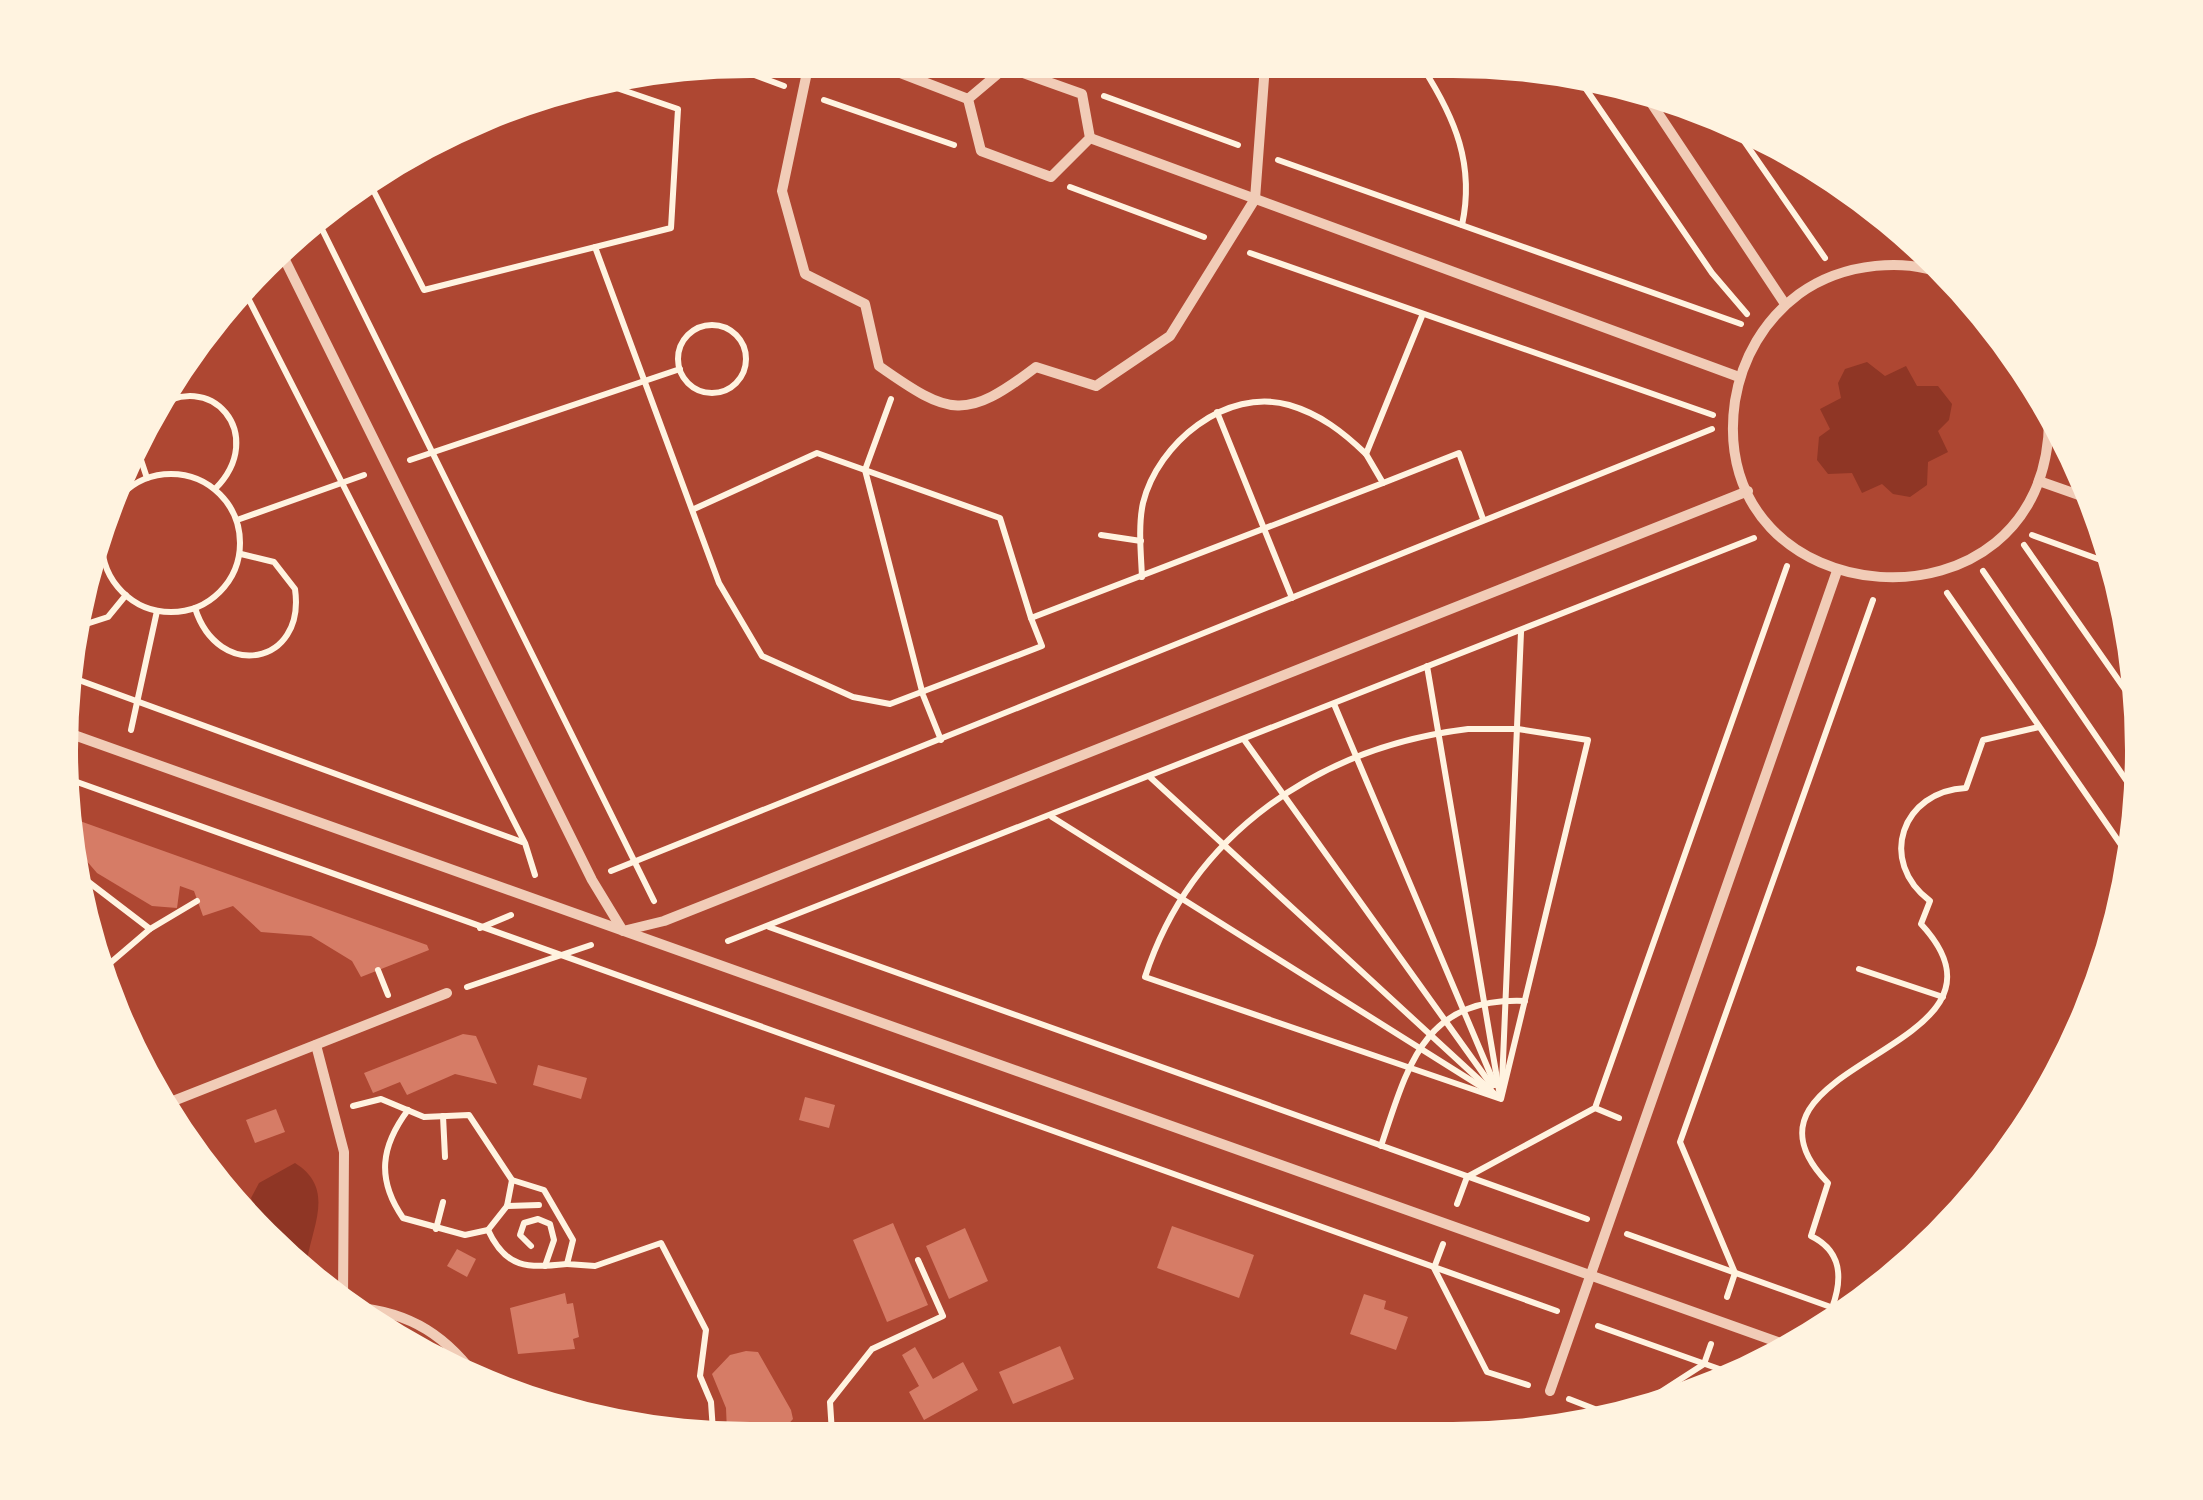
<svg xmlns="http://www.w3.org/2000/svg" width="2203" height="1500" viewBox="0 0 2203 1500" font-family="'DejaVu Sans',sans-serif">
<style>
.green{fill:#ae4732}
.water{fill:#8f3625}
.building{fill:#d67c66}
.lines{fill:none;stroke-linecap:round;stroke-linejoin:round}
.path{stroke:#fff3e0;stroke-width:6}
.pedestrian{stroke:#f1ccb7;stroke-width:10}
</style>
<rect width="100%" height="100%" fill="#c8553d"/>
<!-- green -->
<path class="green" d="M750,57l837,13 173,59 183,130 150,225 53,265 -52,266 -150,225 -225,150 -266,53 -837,-13 -173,-59 -183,-131 -110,-144 -80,-210 -11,-182 50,-219 92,-157 163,-154 164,-80z"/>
<!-- water -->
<g class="water">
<path d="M1867,362l18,14 21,-10 11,20h21l14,18 -3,16 -11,11 10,21 -20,10 -1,23 -17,12 -17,-3 -11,-10 -20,9 -10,-20 -24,1 -11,-14 2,-23 11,-8 -10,-20 21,-11 -3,-15 7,-14z"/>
<path d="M295,1163c40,25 18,61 12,97 -27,-4 -46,-37 -56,-62l8,-15z"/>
</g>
<!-- building -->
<g class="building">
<path d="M77,820l350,125 2,5 -68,27 -9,-16 -41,-25 -50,-4 -28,-26 -30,10 -9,-25 -14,-5 -3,22 -25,-2 -55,-33 -30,-35v-8z"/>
<path d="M463,1034l13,2 21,48 -42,-10 -48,21 -7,-13 -27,11 -9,-20z"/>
<path d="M538,1065l49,13 -6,21 -48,-14z"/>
<path d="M805,1097l30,8 -6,23 -30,-8z"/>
<path d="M276,1109l9,23 -30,11 -9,-23z"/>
<path d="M893,1223l35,82 -41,17 -34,-82z"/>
<path d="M1172,1226l82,29 -15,43 -82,-30z"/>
<path d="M965,1228l23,53 -39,18 -23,-53z"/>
<path d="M457,1249l19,10 -9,18 -20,-11z"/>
<path d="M565,1293l2,11 6,-1 6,34 -6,2 2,10 -57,5 -8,-46z"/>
<path d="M1364,1294l22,7 -2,8 24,8 -12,33 -46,-16z"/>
<path d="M1060,1346l14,33 -61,25 -14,-32z"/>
<path d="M915,1347l18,32 30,-17 15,28 -54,30 -15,-28 10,-6 -17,-31z"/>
<path d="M746,1351l12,1 33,58 2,9 -12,13h-54l-1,-24 -14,-34 18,-19z"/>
</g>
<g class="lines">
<!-- path -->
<g class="path">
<path d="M720,62l64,24"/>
<path d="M1423,68c32,50 52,97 39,157"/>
<path d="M1573,70l139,203 35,41"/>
<path d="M1104,96l134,49"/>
<path d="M824,100l130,45"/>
<path d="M1728,118l97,140"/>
<path d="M1278,160l463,164"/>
<path d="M365,174l59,116 247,-62 7,-119 -79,-27"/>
<path d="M1070,187l134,50"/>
<path d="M317,219l337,682"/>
<path d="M595,247l124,336 43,73 91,41 37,7 152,-58 -11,-28 352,-135 -17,-29"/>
<path d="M1250,253l463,162"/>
<path d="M243,288l282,555 10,32"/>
<circle cx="712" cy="359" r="34"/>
<path d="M891,399l-26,71 58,225 18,45"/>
<path d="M153,410c57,-44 116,25 62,79"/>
<path d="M1217,412l75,186"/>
<path d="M141,431l-2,23 8,24"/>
<path d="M410,460l270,-91"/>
<circle cx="171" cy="543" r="69"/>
<path d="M1383,483l76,-30 24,66"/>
<path d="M109,487l11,10"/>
<path d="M694,509l123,-56 183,65 31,100"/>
<path d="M237,520l127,-45"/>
<path d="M1101,535l40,6"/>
<path d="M2032,535l77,28"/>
<path d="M2024,545l114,163"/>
<path d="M1983,571l154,225"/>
<path d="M1142,577c-1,-23 -4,-51 1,-74 15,-60 83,-116 146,-98 31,9 54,27 77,49l56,-138"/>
<path d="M1947,593l179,259"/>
<path d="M195,608c23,73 111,58 100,-19l-21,-27 -33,-8"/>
<path d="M77,627l31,-10 18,-22"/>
<path d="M1427,666l73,430"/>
<path d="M65,675l457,167"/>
<path d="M1334,704l161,381"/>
<path d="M1468,729h50l70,11 -87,359 -356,-122c47,-145 176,-230 323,-248z"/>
<path d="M131,730l26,-119"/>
<path d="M1245,741l247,345"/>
<path d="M63,777l1494,534"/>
<path d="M1150,777l348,320"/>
<path d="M1052,817l436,274"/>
<path d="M69,867l81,62 47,-28"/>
<path d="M611,871l1101,-442"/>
<path d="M769,927l818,292"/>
<path d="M480,928l31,-13"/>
<path d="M728,941l1026,-403"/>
<path d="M1859,969l84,28"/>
<path d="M102,970l48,-41"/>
<path d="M378,970l10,25"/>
<path d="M467,987l124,-42"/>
<path d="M2061,1064l52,-149"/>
<path d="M1502,1084l19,-452"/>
<path d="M353,1106l28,-7 43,18 45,-2 43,65 32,10 29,50 -6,24 28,2 66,-23 45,87 -6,46 11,26 2,29"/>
<path d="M1595,1108l24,10"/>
<path d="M408,1110c-27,36 -32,69 -5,108l62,17 23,-5 19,-24 5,-26"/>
<path d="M443,1116l2,41"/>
<path d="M1381,1146c27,-80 42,-149 144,-145"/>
<path d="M1457,1204l10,-27 128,-69 192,-542"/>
<path d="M507,1206l32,-1"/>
<path d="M436,1229l7,-27"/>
<path d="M488,1230c18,39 39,38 79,34"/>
<path d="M1627,1234l212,76"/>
<path d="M1443,1244l-9,24 53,104 41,13"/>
<path d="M531,1246l-11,-11 4,-12 14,-4 12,5 4,16 -9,26"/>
<path d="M1727,1297l8,-24 -55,-131 193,-542"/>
<path d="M1832,1308c11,-30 10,-57 -21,-72l17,-53c-118,-122 212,-131 93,-259l9,-23c-53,-40 -28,-110 36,-113l17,-48 56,-13"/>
<path d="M1598,1326l141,50"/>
<path d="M1569,1399l36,14"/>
<path d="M1639,1406l65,-42 7,-20"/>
<path d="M832,1433l-2,-31 42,-53 71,-33 -25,-56"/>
</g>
<!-- pedestrian -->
<g class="pedestrian">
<path d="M810,58l-28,133 23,83 60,30 14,62c71,50 86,55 157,1l60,19 74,-50 85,-137 10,-134"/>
<path d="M864,59l104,40"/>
<path d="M1006,67l76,27 8,44 -39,39 -70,-26 -13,-52z"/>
<path d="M1642,89l143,215"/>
<path d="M1090,138l649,239"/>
<path d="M281,252l311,628 31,51 41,-10 1084,-430"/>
<path d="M1956,279c-48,-24 -114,-16 -157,15 -35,26 -57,64 -64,107 -32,218 314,245 314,18"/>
<path d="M2039,481l57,20"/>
<path d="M60,730l1726,615"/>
<path d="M316,1045l28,107 -1,147"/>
<path d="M158,1107l289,-114"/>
<path d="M353,1307c58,5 95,29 129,78"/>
<path d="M1550,1391l287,-820"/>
</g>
</g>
<!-- crop -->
<path d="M0 0H2203V1500H0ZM750 78H1453A672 672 0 0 1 2125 750V750A672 672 0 0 1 1453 1422H750A672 672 0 0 1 78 750V750A672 672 0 0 1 750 78Z" fill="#fff3e0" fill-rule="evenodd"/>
</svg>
